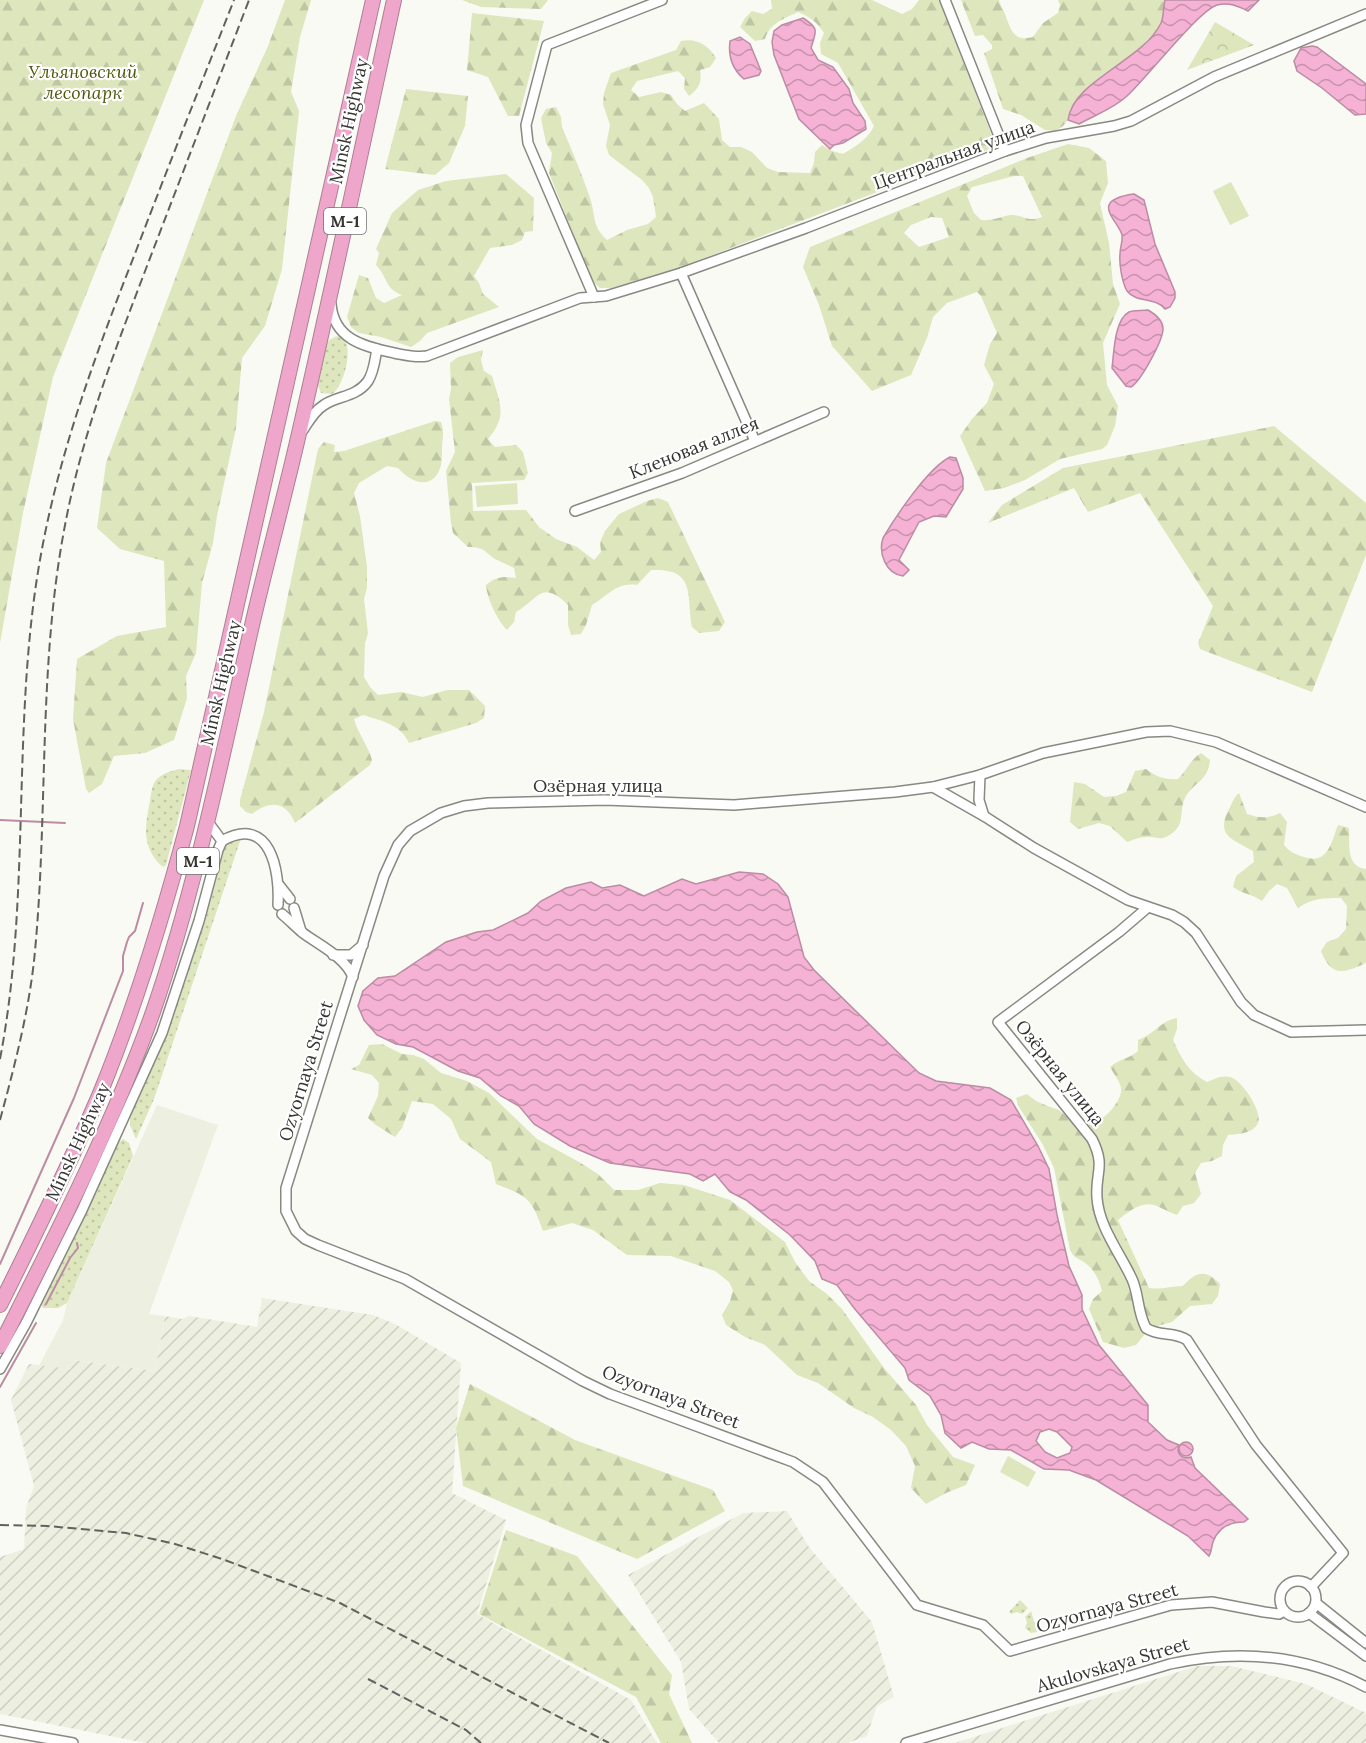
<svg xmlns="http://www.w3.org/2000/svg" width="1366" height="1743" viewBox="0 0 1366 1743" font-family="Lora,serif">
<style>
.built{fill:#edf0e1}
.industrial{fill:url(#industrial-furrows)}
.grass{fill:url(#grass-dots)}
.forest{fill:url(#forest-firs);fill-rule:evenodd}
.park{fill:url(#park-crowns)}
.pitch{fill:#dee6bd}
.water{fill:url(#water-waves);stroke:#bb8ca3;stroke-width:1.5;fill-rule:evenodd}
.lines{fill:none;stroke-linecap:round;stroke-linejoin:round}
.stream{stroke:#bb8ca3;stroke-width:2}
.minor-casing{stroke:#888983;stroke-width:12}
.highway-casing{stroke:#ad7f95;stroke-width:16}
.minor{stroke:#fff;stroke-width:9}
.highway{stroke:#eea7cb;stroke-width:14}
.rail{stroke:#61615e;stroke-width:2;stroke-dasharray:9 4.5;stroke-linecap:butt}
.labels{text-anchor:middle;stroke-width:4.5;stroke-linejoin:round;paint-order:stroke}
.shield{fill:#fff;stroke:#727270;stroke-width:1.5}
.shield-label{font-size:16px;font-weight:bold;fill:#353532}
.park-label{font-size:18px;font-style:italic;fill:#50590c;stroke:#fff}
.street-label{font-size:18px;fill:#353532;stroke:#fff}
</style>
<defs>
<pattern id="industrial-furrows" width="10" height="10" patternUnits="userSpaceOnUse" patternTransform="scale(1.5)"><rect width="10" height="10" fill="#edf0e1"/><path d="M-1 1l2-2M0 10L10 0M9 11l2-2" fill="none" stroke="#cccec2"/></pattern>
<pattern id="grass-dots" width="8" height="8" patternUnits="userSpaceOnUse" patternTransform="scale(1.5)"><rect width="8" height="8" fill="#dee6bd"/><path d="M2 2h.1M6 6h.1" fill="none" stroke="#bfc6a3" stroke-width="1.8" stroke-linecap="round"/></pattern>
<pattern id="forest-firs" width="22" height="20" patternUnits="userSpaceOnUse" patternTransform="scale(1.5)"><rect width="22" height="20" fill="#dee6bd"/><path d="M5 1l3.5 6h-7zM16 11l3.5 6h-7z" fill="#bfc6a3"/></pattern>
<pattern id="park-crowns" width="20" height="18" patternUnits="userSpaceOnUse" patternTransform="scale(1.5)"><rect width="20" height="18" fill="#dee6bd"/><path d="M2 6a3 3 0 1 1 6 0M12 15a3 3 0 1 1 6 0" fill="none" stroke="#bfc6a3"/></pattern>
<pattern id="water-waves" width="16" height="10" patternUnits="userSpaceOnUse" patternTransform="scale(1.5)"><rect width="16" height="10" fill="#f5b2d4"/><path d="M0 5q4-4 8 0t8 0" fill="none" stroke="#c792ad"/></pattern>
</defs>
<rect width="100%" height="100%" fill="#f9faf3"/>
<!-- built -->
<path class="built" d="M157,1105l61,20 -69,189 16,2 -10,55 -82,-11 -2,9 -32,-3 24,-46 4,-17z"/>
<!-- industrial -->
<g class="industrial">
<path d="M262,1298l111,17 22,9 66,39 -9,130 54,27 -29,94 154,86 26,43h-512l-145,-29v-157l24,-8 2,-41 8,-22 -23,-86 18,-36 42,5 1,-9 83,11 10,-55 17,3 7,-3 68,11z"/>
<path d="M787,1511l22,36 63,75 22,75 -17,9 -10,30 -19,7h-129l-30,-34 -8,-47 -53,-87 115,-62z"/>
<path d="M1197,1666h34l75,18 60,29v30h-411z"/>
</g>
<!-- grass -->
<g class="grass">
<path d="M337,336l8,4c7,13 -1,45 -13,54l-11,-1 -4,-10 9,-38 3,-5z"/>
<path d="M179,769l12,1 -25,95 -3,2c-22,-19 -18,-41 -13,-66 1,-7 2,-17 7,-22 6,-6 15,-8 22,-10z"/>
<path d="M241,838l-87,261 -18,40 -6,-14v-10l43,-98 31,-94 20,-75 2,-4z"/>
<path d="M123,1139l6,4 4,13 -66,147 -9,5h-15l-2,-4 78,-162z"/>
<path d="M1020,1600l8,8 -6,6 -5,-2 -6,2 -2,-2z"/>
<path d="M1031,1611l6,21 -6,1 -6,-5 2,-6 -2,-5z"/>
</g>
<!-- forest -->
<g class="forest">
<path d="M0,0h204l-151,377 -30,136 -23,130z"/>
<path d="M285,0h26l-11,37 -9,55 8,19 -17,158 -17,57 -23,32 -6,70 -19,88 -4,27 -11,40 -6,70 -10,23 1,22 -13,42 -29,13 -31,3 -12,28 -13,9 -3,-4 -13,-70 4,-60 40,-23 49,-9 -2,-66 -44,-12 -23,-21 9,-65 130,-347 32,-70z"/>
<path d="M462,0h86l-7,9 -60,-2z"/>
<path d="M771,0h101l30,14 10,-5 7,-9h20l55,141 -4,8 -312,119 -67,20h-11l-8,-7 -43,-108 3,-20 -6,-10 -5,-25 5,-9 10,-2 5,10 1,10c10,24 20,47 28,71 6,17 1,27 17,42l20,-10 21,-6 8,-7 -3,-20 -4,-9 -7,-8 -33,-25 -3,-9 4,-21 -7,-21 1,-11 7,-20 65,-23 5,-9c16,-3 27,4 35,17l-6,9 -10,3c2,13 -1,18 -11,26l-5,-7 1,-11 -7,-7 -41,10 -6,9 8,7 22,-5 10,3 6,9 8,7 19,-8 15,16 3,21 8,7h11l11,5 15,16 11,4 32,1 4,-10 1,-11 7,-7 10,6 11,3c13,-8 24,-14 31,-28l-36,-63 -17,-9 -1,-11 4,-10c-7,-11 -14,-16 -26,-21 -15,7 -28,11 -33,27l-10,2 -15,-14 5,-9 7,-7 11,3 9,-5z"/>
<path d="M961,0h38c1,5 4,9 6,14 6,16 8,28 28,23l10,-14 15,-10 2,-8 -2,-5h107l-3,21 -6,10 -24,25 -30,19 -17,17 -15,17 -2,11 -5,6 -8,5 -10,-1 -24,-15 -18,-6 -19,-56 8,-4v-4l-9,-10 -8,1z"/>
<path d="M472,13l72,8 -25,95h-11l-20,-39 -21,-7z"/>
<path d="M406,89l62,7 -3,30 -16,37 -14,12 -50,-6z"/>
<path d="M1068,144l21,4 17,13 2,22 -8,20 9,40 4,41 7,20 -17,39 4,42 11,21 -3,20 -8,19 -5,4 -42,10 -35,21 -21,8 -19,3 -25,-55 12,-17 15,-16 7,-19 -10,-19 6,-21 7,-11 -16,-37 -4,-4 -30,11 -14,14 -6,21 -16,37 -39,16 -40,-45 -13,-41 -16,-38 7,-20 217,-89zM1014,176h9l19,41c-16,6 -19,-3 -32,-2 -10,2 -18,6 -29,5l-7,-7 -7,-17 5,-9zM931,217l11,1 7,19 -30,10 -15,-14 7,-8z"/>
<path d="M506,174l28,24 -1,33 -8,1 -3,8 -10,5 -22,3 -16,28 5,7 4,11 16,13 -72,26 -7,8 -9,6 -30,-10 -22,-4 -8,-6 -4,-10 12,-42 9,3 8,20 8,5 18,-8c-18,-7 -13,-16 -26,-30l3,-12 -3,-4 16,-36 26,-23 28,-9z"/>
<path d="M483,350l-2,10 3,11 8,5c8,28 16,39 -4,63l7,8 21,-2 7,7 5,21 -4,7 -52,3 1,28 53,-1 13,17 17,12 21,8 17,13 7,-8 -1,-10 5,-11 14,-17 28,-13 11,-3 10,4 57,120 -6,9 -20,2 -7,-6c-6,-32 5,-59 -41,-57l-14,15c-21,-3 -29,11 -45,20l-6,20 -5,9 -10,1 -3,-10v-20c-27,-26 -29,-6 -52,7l-2,10 -7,8c-9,-9 -20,-31 -21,-45 10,-8 17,-9 30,-7l-2,-10c-6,-3 -13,-6 -19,-9 -11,-8 -11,-12 -27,-12l-15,-14 -2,-10 -5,-52 9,-19 -6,-53 2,-10 -1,-26 8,-6z"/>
<path d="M435,421l6,1c3,8 2,15 1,24 0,6 0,13 -1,19 -7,26 -29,19 -43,3l-11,-2 -28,17 -5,10 6,23 7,51v21l-3,11 4,34 -3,10 -1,34 6,10 8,8 23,-3 22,5 24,-7h22l16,16 -1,12 -8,5 -67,20c-9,-19 -27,-22 -46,-28l-9,4c4,15 14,26 18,41l-2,5 -75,58c-9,-22 -25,-23 -43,-9l-6,-2 -6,-6v-6l24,-88 54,-263 6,-7 11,3 -1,7 10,-1z"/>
<path d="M1274,426l92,77v52l-54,137 -112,-43 -2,-6 15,-37 -73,-113 -52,19 -14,-24 -86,35 14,-18 61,-37z"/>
<path d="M1201,753l9,7c-2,22 -17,22 -25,38 -7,15 2,27 -17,38 -9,5 -13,0 -22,1 -7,0 -13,3 -19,5l-17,-16 -11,-3 -21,6 -8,-7 4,-40 11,2 19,13 12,-1 10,-4 9,-21 11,-2c11,8 18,11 32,10 9,-9 12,-19 23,-26z"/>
<path d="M1239,793l8,21c12,4 20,5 33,-1l7,9 -3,23c6,7 10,9 20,12 24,8 27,-14 34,-32l11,3c1,14 -4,39 17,41v93l-2,2c-22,10 -33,12 -43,-13l6,-9 11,-4 8,-9 1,-23 -6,-8c-17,0 -29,0 -43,10l-11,-20 -10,-4 -8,7 -7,10c-10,-7 -19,-7 -29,-14l3,-11 18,-14 -1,-11c-20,-12 -38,-15 -24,-42 4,-7 4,-11 10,-16z"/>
<path d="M1177,1018v11l-4,11c8,18 16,33 34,42 7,-3 15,-7 23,-5 12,3 33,35 28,46 -5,11 -21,11 -30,12l-5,10 -1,11 -10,5 -11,2 -6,10 6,21 -7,9 -11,3 -6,9c-7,-2 -11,-5 -18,-8 -16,-8 -29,4 -41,13l31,68c12,2 22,-2 34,-2 13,-15 23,-17 37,-2l-2,12 -6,8 -22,2 -18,16 -22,6 -14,17 -12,3 -21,-6 -14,-33 4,-10 9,-8c-3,-12 -8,-22 -18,-29 -7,-4 -10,-4 -14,-12l-16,-82 -11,-23 -24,-38 -3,-9 11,-4c9,8 17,11 29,15 10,4 16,16 28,16 14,2 39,-22 37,-37 -1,-7 -8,-15 -11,-21 9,-8 19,-8 28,-16v-11c17,-6 22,-19 39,-22z"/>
<path d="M382,1044l20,10 11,1 11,4 17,14 26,8 22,12 48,46 42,23 19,12 16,16h24l22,-7 24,2 46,15 55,42 10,20 14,19 18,13 15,15 42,59 32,37 11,20 26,32 22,8 -9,20 -20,8 -20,11 -15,-16 4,-22 -9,-20 -15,-16 -18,-13 -19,-9 -36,-25 -21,-8 -32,-30 -20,-8 -19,-12 -4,-10 8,-14 3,-11 -4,-8 -14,-11 -44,-15 -44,-1 -34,-25 -21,-7 -29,8c-12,-33 -14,-34 -47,-47l-5,-22 -31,-23 -9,-20 -18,-15 -21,-3 -10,27 -7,9 -19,-12 -8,-7 10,-22 1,-13 -7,-8 -21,-6 8,-4 10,-20z"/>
<path d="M470,1384l105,56 138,50 12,21 -88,48 -174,-73 -7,-58z"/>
<path d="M506,1530l71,26 95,119 -3,19 23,49h-31l-25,-46 -157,-83z"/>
</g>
<!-- park -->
<path class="park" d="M1215,22l39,23 -67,25z"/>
<!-- pitch -->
<g class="pitch">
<path d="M1231,182l18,34 -19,9 -17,-34z"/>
<path d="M517,483l1,21 -41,3 -2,-21z"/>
<path d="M1008,1456l28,16 -8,15 -28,-15z"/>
</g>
<!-- water -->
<g class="water">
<path d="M1165,0h94l-11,11c-10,-5 -19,-9 -31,-6 -19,6 -71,74 -90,91 -14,13 -32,19 -48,28l-11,-4c5,-40 75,-59 93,-97 3,-6 2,-16 4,-23z"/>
<path d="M803,18c17,11 13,13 8,30l7,12 15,7 16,22 4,14 12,18 1,8 -23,14 -9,2 -4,4 -31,-30 -25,-64 -2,-13 2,-11 8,-6z"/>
<path d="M740,37l10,7 11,27 -2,4 -15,4c-12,-10 -16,-23 -14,-38z"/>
<path d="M1312,46l5,1 49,37v30l-11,1 -33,-27 -25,-17 -3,-10 7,-13z"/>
<path d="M1134,194l10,6 11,44 20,48v6l-5,9 -5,2c-9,-12 -29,-6 -38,-18 -5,-9 -8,-27 -7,-37 0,-7 3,-13 2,-19 -2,-9 -16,-21 -13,-30 3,-8 18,-10 25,-11z"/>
<path d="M1148,310c7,4 15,11 15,19 0,11 -22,52 -32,58l-5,-1 -14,-18c2,-14 2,-48 17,-56 5,-2 13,-1 19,-2z"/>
<path d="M950,457l6,1 7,20v11l-17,28 -12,-1 -15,6 -20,38 10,10 -6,6c-17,-2 -25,-23 -20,-38 13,-22 45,-70 67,-81z"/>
<path d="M739,872l24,2 15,10 10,13 16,60 10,13 105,103 17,8 54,7 21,12 27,46 11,23 8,46 12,51 13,29v14l17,36 49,60v17l19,18 12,5c-3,9 3,15 12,12l4,11 53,51 -4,3c-14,0 -26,6 -31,20 -2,6 -1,9 -4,14l-21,-20 -92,-56 -27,-10 -25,-1 -33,-19 -22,-1 -17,-7 -11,6 -16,-15 -4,-18 -11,-19 -21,-16 -4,-12 -51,-60 -17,-23 -15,-6 -7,-18 -25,-26 -44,-35 -16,-8 -15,-18 -12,7 -13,-7 -80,-11 -40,-17 -36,-22 -15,-18 -18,-10 -21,-18 -22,-7 -45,-24 -17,-3 -19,-9 -13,-15 -6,-14 5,-15 15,-13 17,-2 51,-34 31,-10 16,-2 35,-17 13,-12 25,-13 25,-6 11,6 18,-3 24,11 38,-17 14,5zM1049,1429l8,3 15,15 -2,6 -13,5 -12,-6 -9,-11 4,-9z"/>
<circle cx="1186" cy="1449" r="7"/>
</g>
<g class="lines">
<!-- stream -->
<g class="stream">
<path d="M0,820l65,3"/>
<path d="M0,1264l74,-166 49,-127v-15l4,-14 2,-5 6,-6 8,-28"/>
<path d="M46,1304l24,-46 8,-10 -1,-5"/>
<path d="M0,1387l36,-64"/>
</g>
<!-- minor casing -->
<g class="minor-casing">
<g id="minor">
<path d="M945,0l60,151"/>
<path d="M681,273l74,168"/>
<path d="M594,297l-66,-154 -2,-18 21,-80 115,-45"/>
<path d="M331,304c3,36 33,42 63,49 11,2 22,5 33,3l153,-58 26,-2 75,-23 125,-45 199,-77 41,-13 68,-12 17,-5 83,-44 152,-63"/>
<path d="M303,430c6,-9 11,-19 21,-25 13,-9 33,-8 44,-24 6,-9 7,-22 9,-32"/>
<path d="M575,511l107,-38 142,-61"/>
<path d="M980,775l-1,25 5,16"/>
<path d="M933,787l51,29 50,32 94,52 44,15 12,7 12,11 45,69 13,13 37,17 75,-2"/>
<path d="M222,841c48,-27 58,29 56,64"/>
<path d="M279,885l11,14"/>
<path d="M294,908l7,23"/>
<path d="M1147,908l-28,24 -121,90 94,117c14,28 3,33 5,59 2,29 23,55 35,81 7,15 5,32 14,49 13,9 28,3 41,12l69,105 87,108 -32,34"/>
<path d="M282,914c7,6 14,13 21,19 16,12 42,24 50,44"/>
<path d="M333,955h18l12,-10"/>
<path d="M0,1369l26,-46 56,-113 80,-177 37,-112 19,-71 4,-9 -14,-19"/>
<circle cx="1298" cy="1599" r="18"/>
<path d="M1316,1603l50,40"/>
<path d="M1284,1611l-5,3 -15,-2 -52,-10 -41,3 -161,46 -27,-26 -66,-20 -94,-123 -30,-20 -183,-68 -27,-13 -178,-102 -87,-34 -13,-6 -9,-8 -10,-20v-23l98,-312 14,-31 12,-14 31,-18 23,-7 24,-3 117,-3 129,5 161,-13 38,-5 47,-12 63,-22 103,-21 24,-1 46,11 150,65"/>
<path d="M1309,1613l57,43"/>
<path d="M0,1730l73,13"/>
<path d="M906,1743l264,-79c68,-15 134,-10 196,23"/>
</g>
</g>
<!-- highway casing -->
<g class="highway-casing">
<g id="highway">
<path d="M0,1305c35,-70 70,-141 101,-214 35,-86 62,-175 86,-265l186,-826"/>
<path d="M0,1346c55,-109 112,-219 153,-334 44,-128 70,-260 100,-391 14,-60 30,-119 44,-179 34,-147 65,-295 97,-442"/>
</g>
</g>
<!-- minor -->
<use href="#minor" class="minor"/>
<!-- highway -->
<use href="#highway" class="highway"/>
<!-- rail -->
<g class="rail">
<path d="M0,1059c29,-151 14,-307 34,-460 16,-123 57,-233 102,-348 32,-84 65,-167 98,-251"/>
<path d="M0,1120c14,-52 28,-105 34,-159 15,-147 3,-295 32,-441 17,-88 49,-170 81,-254 34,-89 68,-177 102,-266"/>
<path d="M0,1525l47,1 79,7 49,11 47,15 118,44 269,140"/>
<path d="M368,1679l98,51 15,13"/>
</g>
</g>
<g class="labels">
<!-- shield labels -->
<g class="shield">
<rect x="324" y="208" width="42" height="26" rx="4.5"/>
<rect x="177" y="848" width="42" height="26" rx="4.5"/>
</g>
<g class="shield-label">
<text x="345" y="227">М-1</text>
<text x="198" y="867">М-1</text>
</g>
<!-- park labels -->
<g class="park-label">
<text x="83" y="78">Ульяновский<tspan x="83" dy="21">лесопарк</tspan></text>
</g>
<!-- street labels -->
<g class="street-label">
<text transform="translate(349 121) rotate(-78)" y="6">Minsk Highway</text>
<text transform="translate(954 155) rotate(-20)" y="6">Центральная улица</text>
<text transform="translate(694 448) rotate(-22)" y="6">Кленовая аллея</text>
<text transform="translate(221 683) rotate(-77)" y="6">Minsk Highway</text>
<text x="598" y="792">Озёрная улица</text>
<text transform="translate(306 1071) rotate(-73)" y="6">Ozyornaya Street</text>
<text transform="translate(1060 1073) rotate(51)" y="6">Озёрная улица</text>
<text transform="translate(78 1142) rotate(-65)" y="6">Minsk Highway</text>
<text transform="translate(671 1397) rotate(21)" y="6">Ozyornaya Street</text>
<text transform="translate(1107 1608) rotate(-15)" y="6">Ozyornaya Street</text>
<text transform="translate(1113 1665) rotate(-16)" y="6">Akulovskaya Street</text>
</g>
</g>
</svg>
